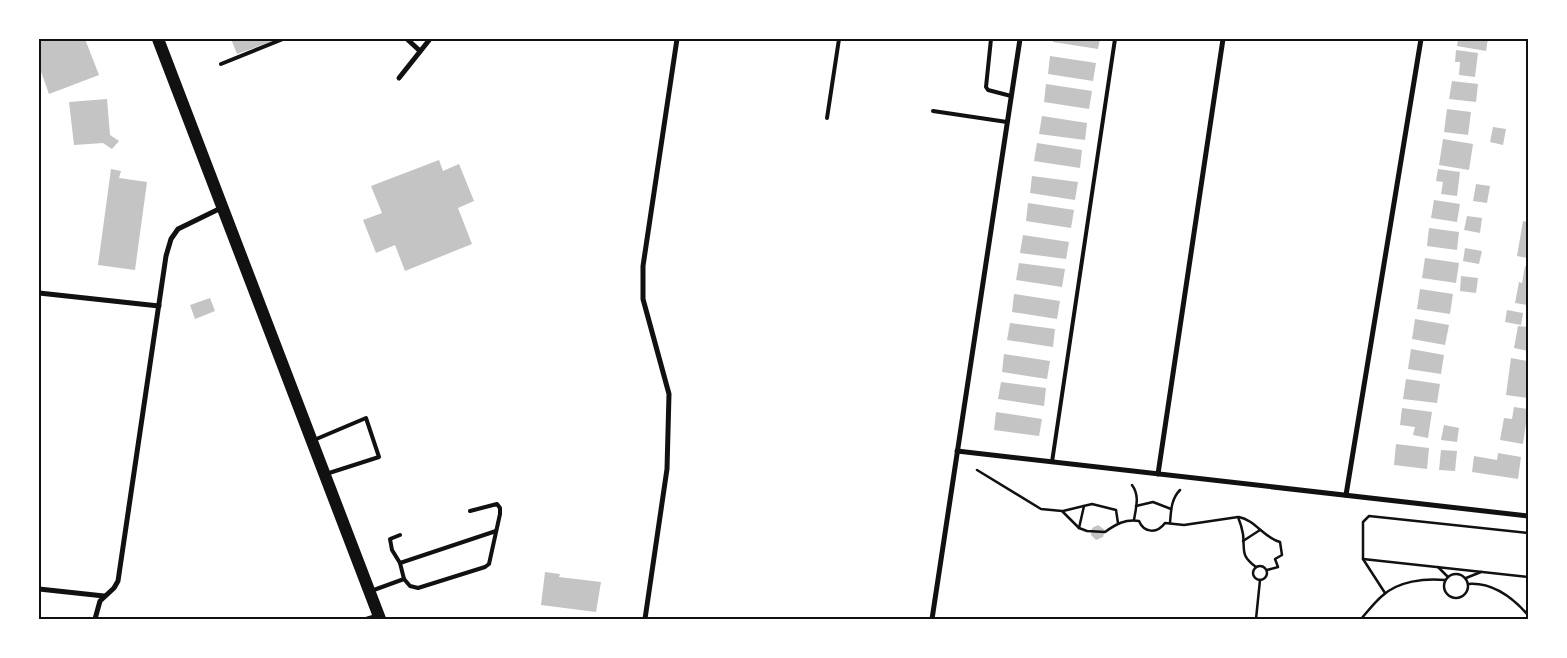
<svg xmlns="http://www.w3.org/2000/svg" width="1567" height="658" viewBox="0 0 1567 658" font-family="Roboto,sans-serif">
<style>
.building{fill:#c4c4c4}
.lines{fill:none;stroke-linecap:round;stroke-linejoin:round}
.path{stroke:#111;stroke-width:2.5}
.service{stroke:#111;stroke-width:4}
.minor{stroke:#111;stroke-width:5}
.primary{stroke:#111;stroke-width:12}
.neatline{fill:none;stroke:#111;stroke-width:2}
</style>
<rect width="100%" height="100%" fill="#fff"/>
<!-- building -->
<g class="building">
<path d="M39,39h46l14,36 -50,19 -10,-28z"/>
<path d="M231,39h42v2l-36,13z"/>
<path d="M1053,39h47l-2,10 -45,-7z"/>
<path d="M1458,39h30l-2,12 -29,-5z"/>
<path d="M1456,50l22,3 -3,24 -16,-2 1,-13h-5z"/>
<path d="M1050,56l46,7 -3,18 -45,-7z"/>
<path d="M1452,81l26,3 -2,18 -27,-3z"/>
<path d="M1046,84l46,7 -3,18 -45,-7z"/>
<path d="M107,99l3,36 9,6 -7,8 -9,-6 -29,2 -5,-43z"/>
<path d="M1447,109l24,3 -3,23 -24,-3z"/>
<path d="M1042,116l45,7 -2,17 -46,-6z"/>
<path d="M1493,127l13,2 -3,16 -13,-3z"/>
<path d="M1443,139l30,5 -4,26 -30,-5z"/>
<path d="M1037,143l45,7 -2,18 -46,-7z"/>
<path d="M439,160l4,11 16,-7 15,37 -16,7 14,36 -67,27 -10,-26 -19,8 -13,-33 19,-7 -11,-27z"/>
<path d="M111,169l10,2 -2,7 28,4 -12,88 -37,-5z"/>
<path d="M1438,169l22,3 -3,24 -16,-2 2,-12 -7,-1z"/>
<path d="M1032,176l46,6 -3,18 -45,-7z"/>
<path d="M1476,184l14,2 -3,17 -14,-2z"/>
<path d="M1434,200l26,4 -3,18 -26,-4z"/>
<path d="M1028,203l46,7 -3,18 -45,-7z"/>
<path d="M1467,216l15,2 -2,15 -16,-3z"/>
<path d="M1523,221l5,1v36l-11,-2z"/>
<path d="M1429,228l30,4 -2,18 -30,-4z"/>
<path d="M1023,235l46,7 -3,17 -46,-6z"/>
<path d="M1465,248l17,3 -3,13 -16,-3z"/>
<path d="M1425,258l34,5 -3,20 -34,-5z"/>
<path d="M1019,263l46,6 -3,18 -46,-7z"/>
<path d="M1525,266l3,1v38l-13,-2 4,-21 3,1z"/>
<path d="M1461,276l17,2 -2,15 -16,-2z"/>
<path d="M1420,289l33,5 -3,20 -33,-5z"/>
<path d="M1014,294l46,7 -3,18 -45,-7z"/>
<path d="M210,298l5,13 -20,8 -5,-14z"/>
<path d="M1507,310l16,3 -2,12 -16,-3z"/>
<path d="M1415,319l34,6 -4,20 -33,-6z"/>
<path d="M1010,323l45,6 -2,18 -46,-7z"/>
<path d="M1518,326l10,1v24l-14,-3z"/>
<path d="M1411,349l33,6 -3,19 -33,-5z"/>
<path d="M1004,354l46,7 -3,18 -45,-7z"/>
<path d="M1511,358l17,3v37l-22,-3z"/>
<path d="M1406,379l34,5 -3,19 -34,-4z"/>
<path d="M1001,382l45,6 -2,18 -46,-7z"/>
<path d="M1514,407l14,2 -5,35 -23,-4 4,-22 8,1z"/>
<path d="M1402,408l30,4 -4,26 -15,-3 2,-8 -15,-2z"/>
<path d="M996,412l46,7 -3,17 -45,-6z"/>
<path d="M1444,425l15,3 -2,14 -16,-2z"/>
<path d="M1396,444l33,4 -2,21 -33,-4z"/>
<path d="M1441,450l16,1 -2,20 -16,-1z"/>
<path d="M1498,453l23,4 -3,22 -46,-7 2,-16 23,4z"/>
<path d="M1098,525l7,5 -2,7 -7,3 -5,-5 1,-7z"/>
<path d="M545,572l15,2 -1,3 42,5 -5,30 -55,-7z"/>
</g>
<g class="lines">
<!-- path -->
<g class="path">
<path d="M977,470l64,39 21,2 17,17 8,3 18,1c11,-8 20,-13 34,-11 5,12 18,13 26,2l19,2 54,-8c2,5 4,11 5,17 2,17 -3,21 13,33"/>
<path d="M1132,485c8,11 4,22 2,35"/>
<path d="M1136,506l17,-4 18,7"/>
<path d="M1063,511l29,-7 24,6 2,13"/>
<path d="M1239,517c16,3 25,21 41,25l2,13 -7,4 3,8 -11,3"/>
<path d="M1170,523c1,-12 1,-24 10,-33"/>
<path d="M1079,528l5,-22"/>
<path d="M1243,541l17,-11"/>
<path d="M1363,559l165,18"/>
<circle cx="1260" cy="573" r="7"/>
<path d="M1438,567l10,10"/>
<circle cx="1456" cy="586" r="12"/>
<path d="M1466,578l15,-6"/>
<path d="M1468,584c24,-2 45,14 60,31"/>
<path d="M1385,593l-22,-34v-37l6,-6 159,17"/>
<path d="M1256,619l4,-39"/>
<path d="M1361,619c7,-8 13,-16 21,-23 16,-15 43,-18 63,-16"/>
</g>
<!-- service -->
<g class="service">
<path d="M991,39l-5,48 2,3 23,6"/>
<path d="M221,64l62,-25"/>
<path d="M933,111l74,11"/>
<path d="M827,118l12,-79"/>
<path d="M314,440l52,-22 13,39 -53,17"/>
<path d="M1052,462l63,-423"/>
<path d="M400,535l-10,4 2,11 8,13 4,16 6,7 8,2 67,-21 4,-3 11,-50v-6l-3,-4 -27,7"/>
<path d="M400,563l96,-32"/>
<path d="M371,591l33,-12"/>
<path d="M366,619l10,-3"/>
</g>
<!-- minor -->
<g class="minor">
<path d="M407,39l13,12"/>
<path d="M399,78l31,-39"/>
<path d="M39,293l120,13"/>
<path d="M957,451l571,65"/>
<path d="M1158,474l65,-435"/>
<path d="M1346,495l75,-456"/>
<path d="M39,589l65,7"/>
<path d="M95,619l5,-18 14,-13 4,-7 48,-325 5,-17 7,-10 43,-21"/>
<path d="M645,619l22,-150 2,-75 -26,-95v-33l34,-227"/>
<path d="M932,619l88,-580"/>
</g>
<!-- primary -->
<path class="primary" d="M158,39l222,580"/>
</g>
<!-- border -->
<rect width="1567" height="658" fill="none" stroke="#ffffff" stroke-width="80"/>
<rect x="40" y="40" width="1487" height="578" class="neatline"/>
</svg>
